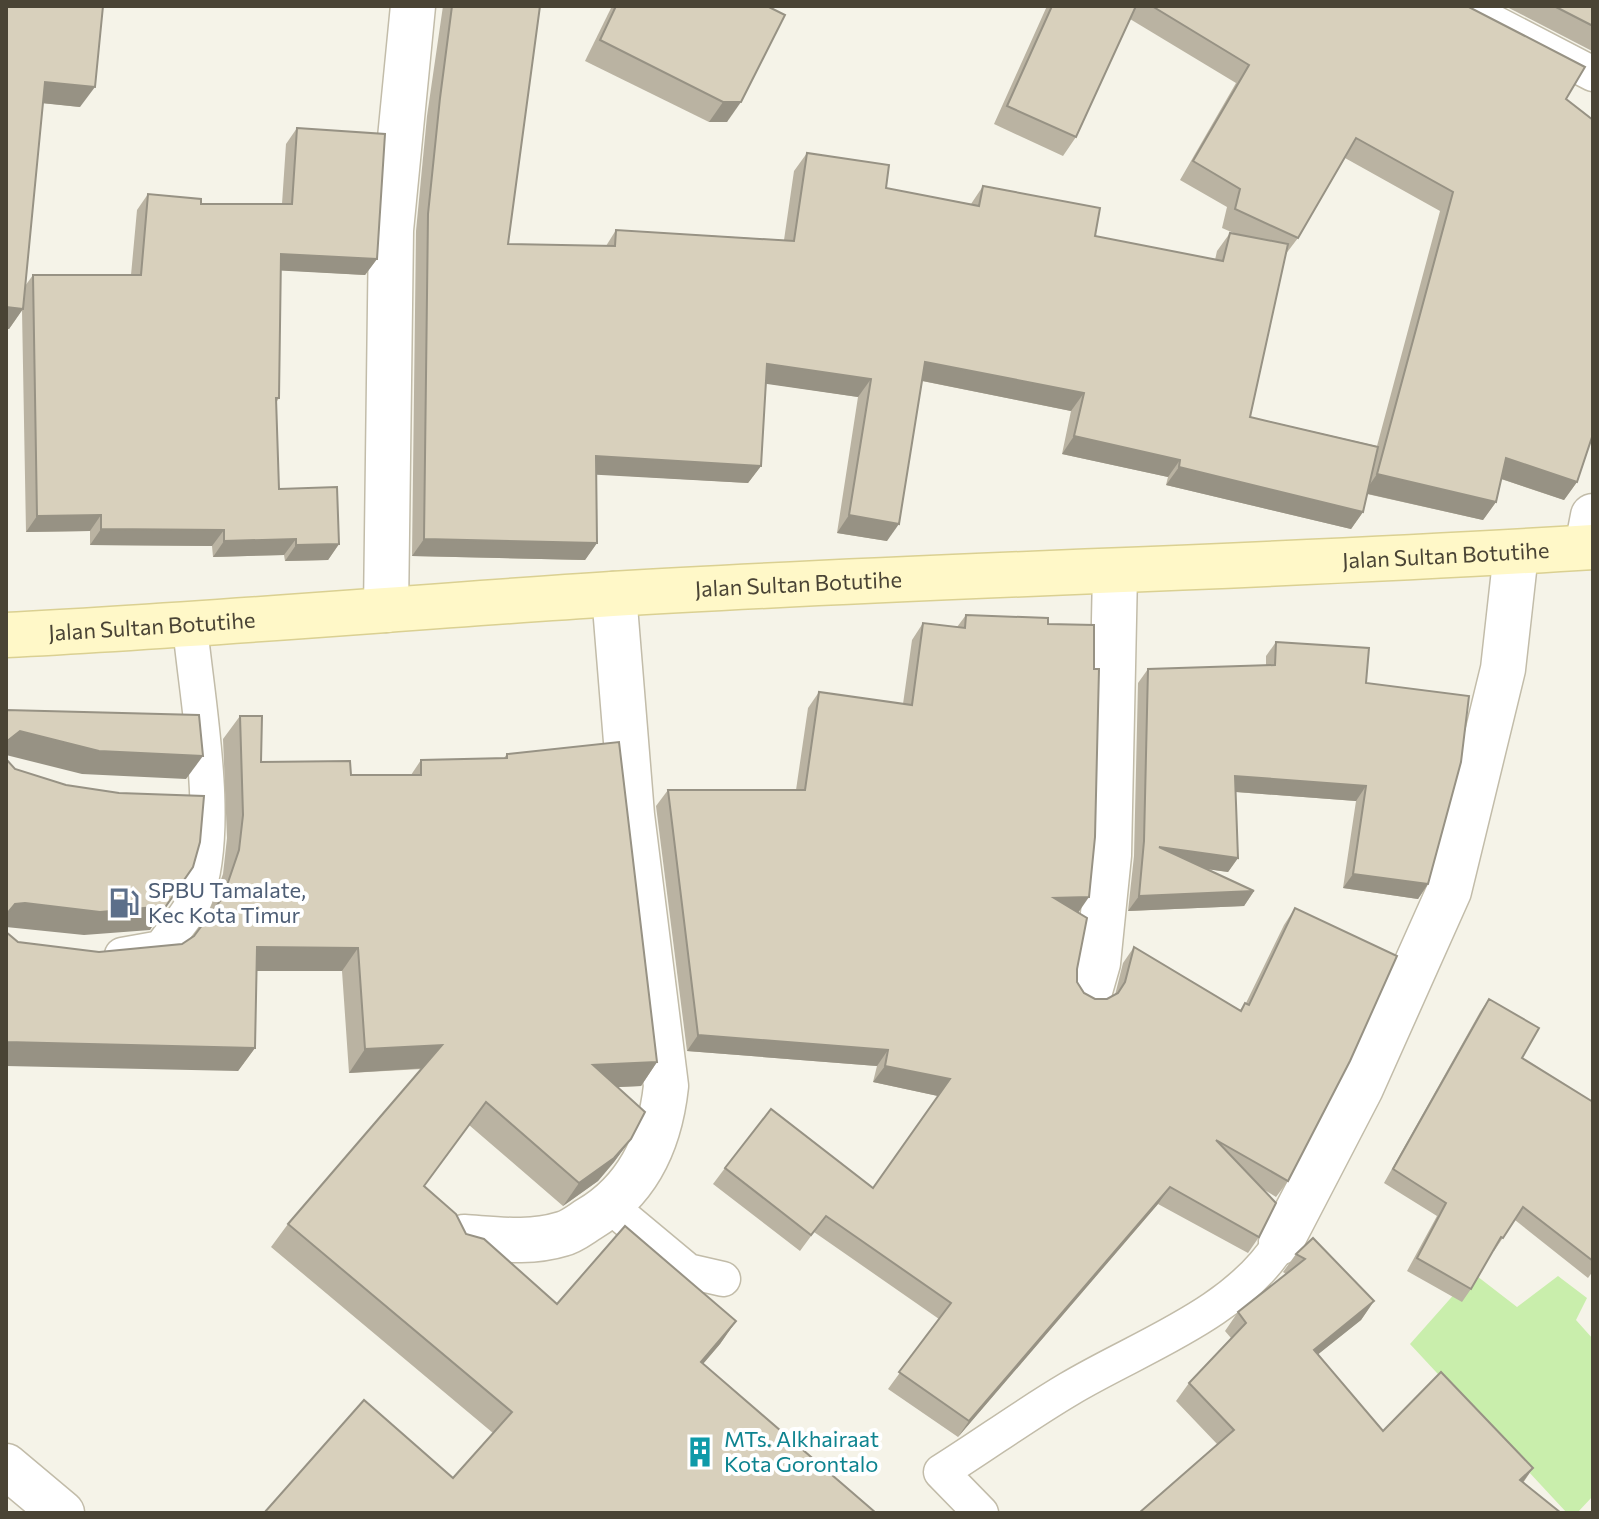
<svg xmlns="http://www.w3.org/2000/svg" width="1599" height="1519" viewBox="0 0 1599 1519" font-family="Commissioner,sans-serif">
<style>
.green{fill:#c9eeac}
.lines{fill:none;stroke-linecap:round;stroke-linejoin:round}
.service-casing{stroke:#c2bca9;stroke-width:37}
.minor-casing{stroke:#c2bca9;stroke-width:47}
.secondary-casing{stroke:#dad092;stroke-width:47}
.service{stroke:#fff;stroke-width:34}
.minor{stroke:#fff;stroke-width:44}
.secondary{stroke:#fff8c8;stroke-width:44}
.wall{fill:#bab3a2;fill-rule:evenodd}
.shaded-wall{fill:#979284}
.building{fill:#d8d0bc;stroke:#979284;stroke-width:2}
.labels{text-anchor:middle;stroke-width:8;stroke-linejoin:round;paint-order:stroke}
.street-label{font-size:22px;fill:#4a4435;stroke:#fff}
.service-label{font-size:22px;fill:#4e5e75;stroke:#fff;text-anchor:start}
.culture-label{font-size:22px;fill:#0d838f;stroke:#fff;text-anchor:start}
</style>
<rect width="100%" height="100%" fill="#f5f3e8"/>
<!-- green -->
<path class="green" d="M1473,1273l44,34 41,-31 29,22 -11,22 17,19v157l-16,17h-10l-157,-169z"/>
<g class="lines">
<!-- service casing -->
<g class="service-casing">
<g id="service">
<path d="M1462,6l131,68"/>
<path d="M122,955l39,-7c11,-16 28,-33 35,-51 26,-69 1,-196 -6,-271"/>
<path d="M610,1206l78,65 35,8"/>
<path d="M981,1513l-40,-41c43,-27 84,-57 128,-83 72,-43 166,-74 212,-147"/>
</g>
</g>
<!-- minor casing -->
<g class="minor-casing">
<g id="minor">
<path d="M1587,547l6,-31"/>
<path d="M386,610l5,-380 22,-224"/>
<path d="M1090,991l8,-28 11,-108 6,-282"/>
<path d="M464,1237c32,2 66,7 98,-3 9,-2 19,-10 27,-15 49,-29 71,-77 77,-133l-34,-271 -18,-221"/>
<path d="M1281,1242l80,-154 88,-197 54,-222 13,-116"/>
<path d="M6,1466l56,47"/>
</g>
</g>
<!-- secondary casing -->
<g class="secondary-casing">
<g id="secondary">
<path id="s1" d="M6,635c202,-10 404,-28 606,-41 327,-20 654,-26 981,-47"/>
</g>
</g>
<!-- service -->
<use href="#service" class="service"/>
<!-- minor -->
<use href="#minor" class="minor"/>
<!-- secondary -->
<use href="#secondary" class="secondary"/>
</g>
<!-- wall -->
<g class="wall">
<path d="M6,6l74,101 -37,-4 -18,183 8,-11h98l6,-65 11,-16 53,10h81l4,-60 11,-16 80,131 -12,16 -84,-5 -2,128 -3,5 3,86 60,55 -11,16 -43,1 -1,-6 -71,2 -1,-11 -122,-1v-14l-64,1 -4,-222 -13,19z"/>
<path d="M443,6h97l-32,238 98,2 10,-16 168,10 10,-69 13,-18 79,35 85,16 12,-18 112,50 120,24 2,-9 13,-18 6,1 -14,-6 5,-21 -47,-27 56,-97 -106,-64 -54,118 -13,19 -69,-32 53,-118h420l99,93 11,383 -13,18 -63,-21 -5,23 -13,18 -116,-26 -4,18 -12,17 -185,-44 2,-8 -106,-23 9,-43 -149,-30 -35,160 -50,-8 21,-136 -93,-14 -4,83 -13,17 -152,-9 1,69 -12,17 -173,-4 4,-325 11,-115zM1345,158l95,53 -63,235 -127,-29 35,-162 13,-17z"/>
<path d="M612,6h155l-40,116h-18l-124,-61z"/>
<path d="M1505,6h88v43l-1,2z"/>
<path d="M966,615l82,9 30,289 -1,69 7,11 11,6h12l8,-4 8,-32 11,-16 106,63 6,-7 38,-78 11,-17 -7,273 -12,16 -13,-8 -4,48 -11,16 -90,-49 -200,233 -70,-48 51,-70 -125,-87 -14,19 -87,-67 12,-16 148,20 65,-92 -65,-14 4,-16 -190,-15 -31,-245 12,-16h128l12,-82 11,-16 84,12 9,-64 11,-17 34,4z"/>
<path d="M1276,642l90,41 62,201 -10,15 -75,-11 13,-87 -121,-9 3,66 -10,14 -21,-3 47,22 -10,15 -116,5 6,-55 4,-173 10,-14 118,-4v-9z"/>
<path d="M240,716l21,46 90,13h60l10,-15 83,-2 3,-4 150,308 -16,24 -24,1 14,52 -17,23 -16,19 -35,25 -94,-81 -45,61 42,48 91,70 179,17 -16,23 -17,20 -250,114 40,-45 -222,-186 17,-23 134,-155 -73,4 -7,-102h-86l-1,77 -17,23 -220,-129 81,10 83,-8 12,-8 13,-18 16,-44 4,-36 -4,-99z"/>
<path d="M1489,999l33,59 71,44v169l-5,7 -73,-58 -21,31h-1l-22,38 -9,13 -55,-31 30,-55 -53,-33 96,-171z"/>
<path d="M1296,1254l78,47 -13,19 -43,34 65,77 150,37 -10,15 -305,-38 -42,-44 13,-18 42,-45 -6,-7 13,-19 48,-38 -3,-2z"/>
</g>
<!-- shaded-wall -->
<g class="shaded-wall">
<path d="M45,82l50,5 -15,20 -49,-5z"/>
<path d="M723,102h18l-14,20h-18z"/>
<path d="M281,254l96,5 -12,16 -95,-5z"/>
<path d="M6,307l17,2 -14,20h-3z"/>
<path d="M925,362l159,31 -13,18 -158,-32z"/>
<path d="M767,364l104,15 -13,18 -104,-15z"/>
<path d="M1074,436l106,24 -12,17 -106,-23z"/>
<path d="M596,456l165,10 -13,17 -165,-9z"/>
<path d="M1506,458l71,24 -13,18 -71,-24z"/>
<path d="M1179,467l184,45 -12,17 -185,-44z"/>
<path d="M1377,474l119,28 -13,18 -119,-27z"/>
<path d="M101,515l-11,16 -64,1 11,-16z"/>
<path d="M849,515l50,9 -12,17 -50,-8z"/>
<path d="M101,529l123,1 -12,16 -122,-1z"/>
<path d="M296,539l-12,16 -71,2 11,-16z"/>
<path d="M424,539l173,4 -12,17 -173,-4z"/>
<path d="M339,544l-11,16 -43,1 11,-16z"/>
<path d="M20,731l183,25 -17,23 -104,-5 -76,-19v-13z"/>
<path d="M1235,776l131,10 -10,15 -132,-10z"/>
<path d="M1159,847l79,11 -10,14 -79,-11z"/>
<path d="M1353,874l75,10 -10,15 -75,-11z"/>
<path d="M1254,891l-10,15 -116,5 11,-15z"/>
<path d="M1089,897l-11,16 -24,-15z"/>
<path d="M25,903l141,3 -16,24 -66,5 -78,-8v-12l9,-11z"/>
<path d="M257,947l101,1 -16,23h-101z"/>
<path d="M698,1035l190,15 -11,16 -190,-15z"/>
<path d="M6,1042l249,6 -17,23 -232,-5z"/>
<path d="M442,1045l-16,23 -77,5 16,-24z"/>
<path d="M657,1062l-16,24 -64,3 16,-24z"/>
<path d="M885,1066l65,13 -12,17 -65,-14z"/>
<path d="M631,1139l-17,23 -16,19 -35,25 16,-23z"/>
<path d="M1170,1187l-12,17 -200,233 11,-16z"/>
<path d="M1374,1301l-13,19 -60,48 13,-18z"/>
<path d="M736,1321l-16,23 -36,42 17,-24z"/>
<path d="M1533,1468l-13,18v-6z"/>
</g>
<!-- building -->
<g class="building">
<path d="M6,6h97l-8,81 -50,-5 -22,227 -17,-2z"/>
<path d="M452,6h88l-32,238 107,2 1,-16 178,11 13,-88 82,12 -3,23 93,18 4,-20 117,22 -5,28 128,25 7,-28 58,11 -38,173 128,30 -15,65 -184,-45 1,-7 -106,-24 10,-43 -159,-31 -26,162 -50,-9 22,-136 -104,-15 -6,102 -165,-10 1,87 -173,-4 4,-325 12,-116z"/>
<path d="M616,6h151l18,9 -44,87h-18l-123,-62z"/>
<path d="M1052,6h84l-60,131 -69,-31z"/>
<path d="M1152,6h315l118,61 -19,32 27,21v314l-16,48 -71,-24 -10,44 -119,-28 76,-282 -97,-54 -58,100 -63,-29 5,-20 -47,-28 56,-96z"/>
<path d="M1554,6h39v20z"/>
<path d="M297,128l88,6 -8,125 -96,-5 -2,144h-3l3,91 58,-2 2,57 -43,1v-6l-72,2v-11l-123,-1v-14l-64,1 -4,-241h108l7,-81 53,5v5h91z"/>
<path d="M966,615l82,3v6l46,1v44h5l-4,168 -6,60 -35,1 33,20 -10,51v13l7,11 11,6h12l11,-6 7,-11 9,-35 107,64 4,-8 4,2 46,-97 102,48 -47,105 -62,120 -72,-41 60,63 -17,34 -89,-50 -201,234 -70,-49 52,-69 -125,-87 -15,19 -86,-67 46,-59 102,79 77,-109 -65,-13 3,-16 -190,-15 -30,-245h137l14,-98 93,13 11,-82 42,5z"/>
<path d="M1276,642l93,6 -3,35 103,13 -8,66 -33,122 -75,-10 13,-88 -131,-10 3,82 -79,-11 95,44 -115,5 5,-55 4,-172 127,-4z"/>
<path d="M6,710l193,5 4,41 -104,-5 -79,-20 -14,11z"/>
<path d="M240,716h22l-1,46 89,-1 1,14h70v-15l86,-2v-4l112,-12 38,320 -64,3 52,47 -14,27 -17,19 -35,25 -93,-81 -62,84 32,28 10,20 18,5 73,65 68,-78 111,95 -35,41 175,151h-612l100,-113 89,78 59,-66 -224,-188 154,-179 -77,4 -7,-101 -101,-1 -2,101 -249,-6v-110l12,10 81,10 83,-8 12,-8 29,-39 16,-47 4,-35z"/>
<path d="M6,759l9,10 51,16 53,8 85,3 -4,46 -7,25 -27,39 -66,6 -75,-9 -10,1 -9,11z"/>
<path d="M1489,999l50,29 -17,30 71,44v159l-70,-54 -20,31 -2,-1 -30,52 -54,-31 29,-55 -53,-34z"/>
<path d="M1313,1238l61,63 -60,49 69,81 58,-59 92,96 -13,12 41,33h-422l95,-83 -45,-47 57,-60 -8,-11 67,-53 -9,-5z"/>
</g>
<!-- icons -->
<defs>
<g id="fuel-bare" transform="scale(2.4)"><path d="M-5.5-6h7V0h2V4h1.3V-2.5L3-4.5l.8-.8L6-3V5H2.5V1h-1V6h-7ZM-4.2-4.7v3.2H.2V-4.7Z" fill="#5c6f8a" stroke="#fff" stroke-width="2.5" paint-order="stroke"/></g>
<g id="building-bare" transform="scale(2.4)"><path d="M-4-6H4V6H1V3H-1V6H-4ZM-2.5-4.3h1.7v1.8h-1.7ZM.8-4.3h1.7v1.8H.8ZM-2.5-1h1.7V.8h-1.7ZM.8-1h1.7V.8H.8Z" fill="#0f9aa8" stroke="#fff" stroke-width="2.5" paint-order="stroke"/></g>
</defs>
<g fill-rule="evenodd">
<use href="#fuel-bare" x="124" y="903"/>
<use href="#building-bare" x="700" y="1452"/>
</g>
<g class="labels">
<!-- street labels -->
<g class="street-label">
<text dy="8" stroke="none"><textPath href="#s1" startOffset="1442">Jalan Sultan Botutihe</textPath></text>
<text dy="8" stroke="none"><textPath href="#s1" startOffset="794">Jalan Sultan Botutihe</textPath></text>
<text dy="8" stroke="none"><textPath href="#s1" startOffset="146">Jalan Sultan Botutihe</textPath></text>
</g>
<!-- service labels -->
<g class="service-label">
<text x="148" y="898">SPBU Tamalate,<tspan x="148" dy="25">Kec Kota Timur</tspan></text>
</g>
<!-- culture labels -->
<g class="culture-label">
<text x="724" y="1447">MTs. Alkhairaat<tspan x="724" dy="25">Kota Gorontalo</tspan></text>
</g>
</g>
<!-- border -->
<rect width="1599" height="1519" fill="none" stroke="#4a4435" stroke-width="16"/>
</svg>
